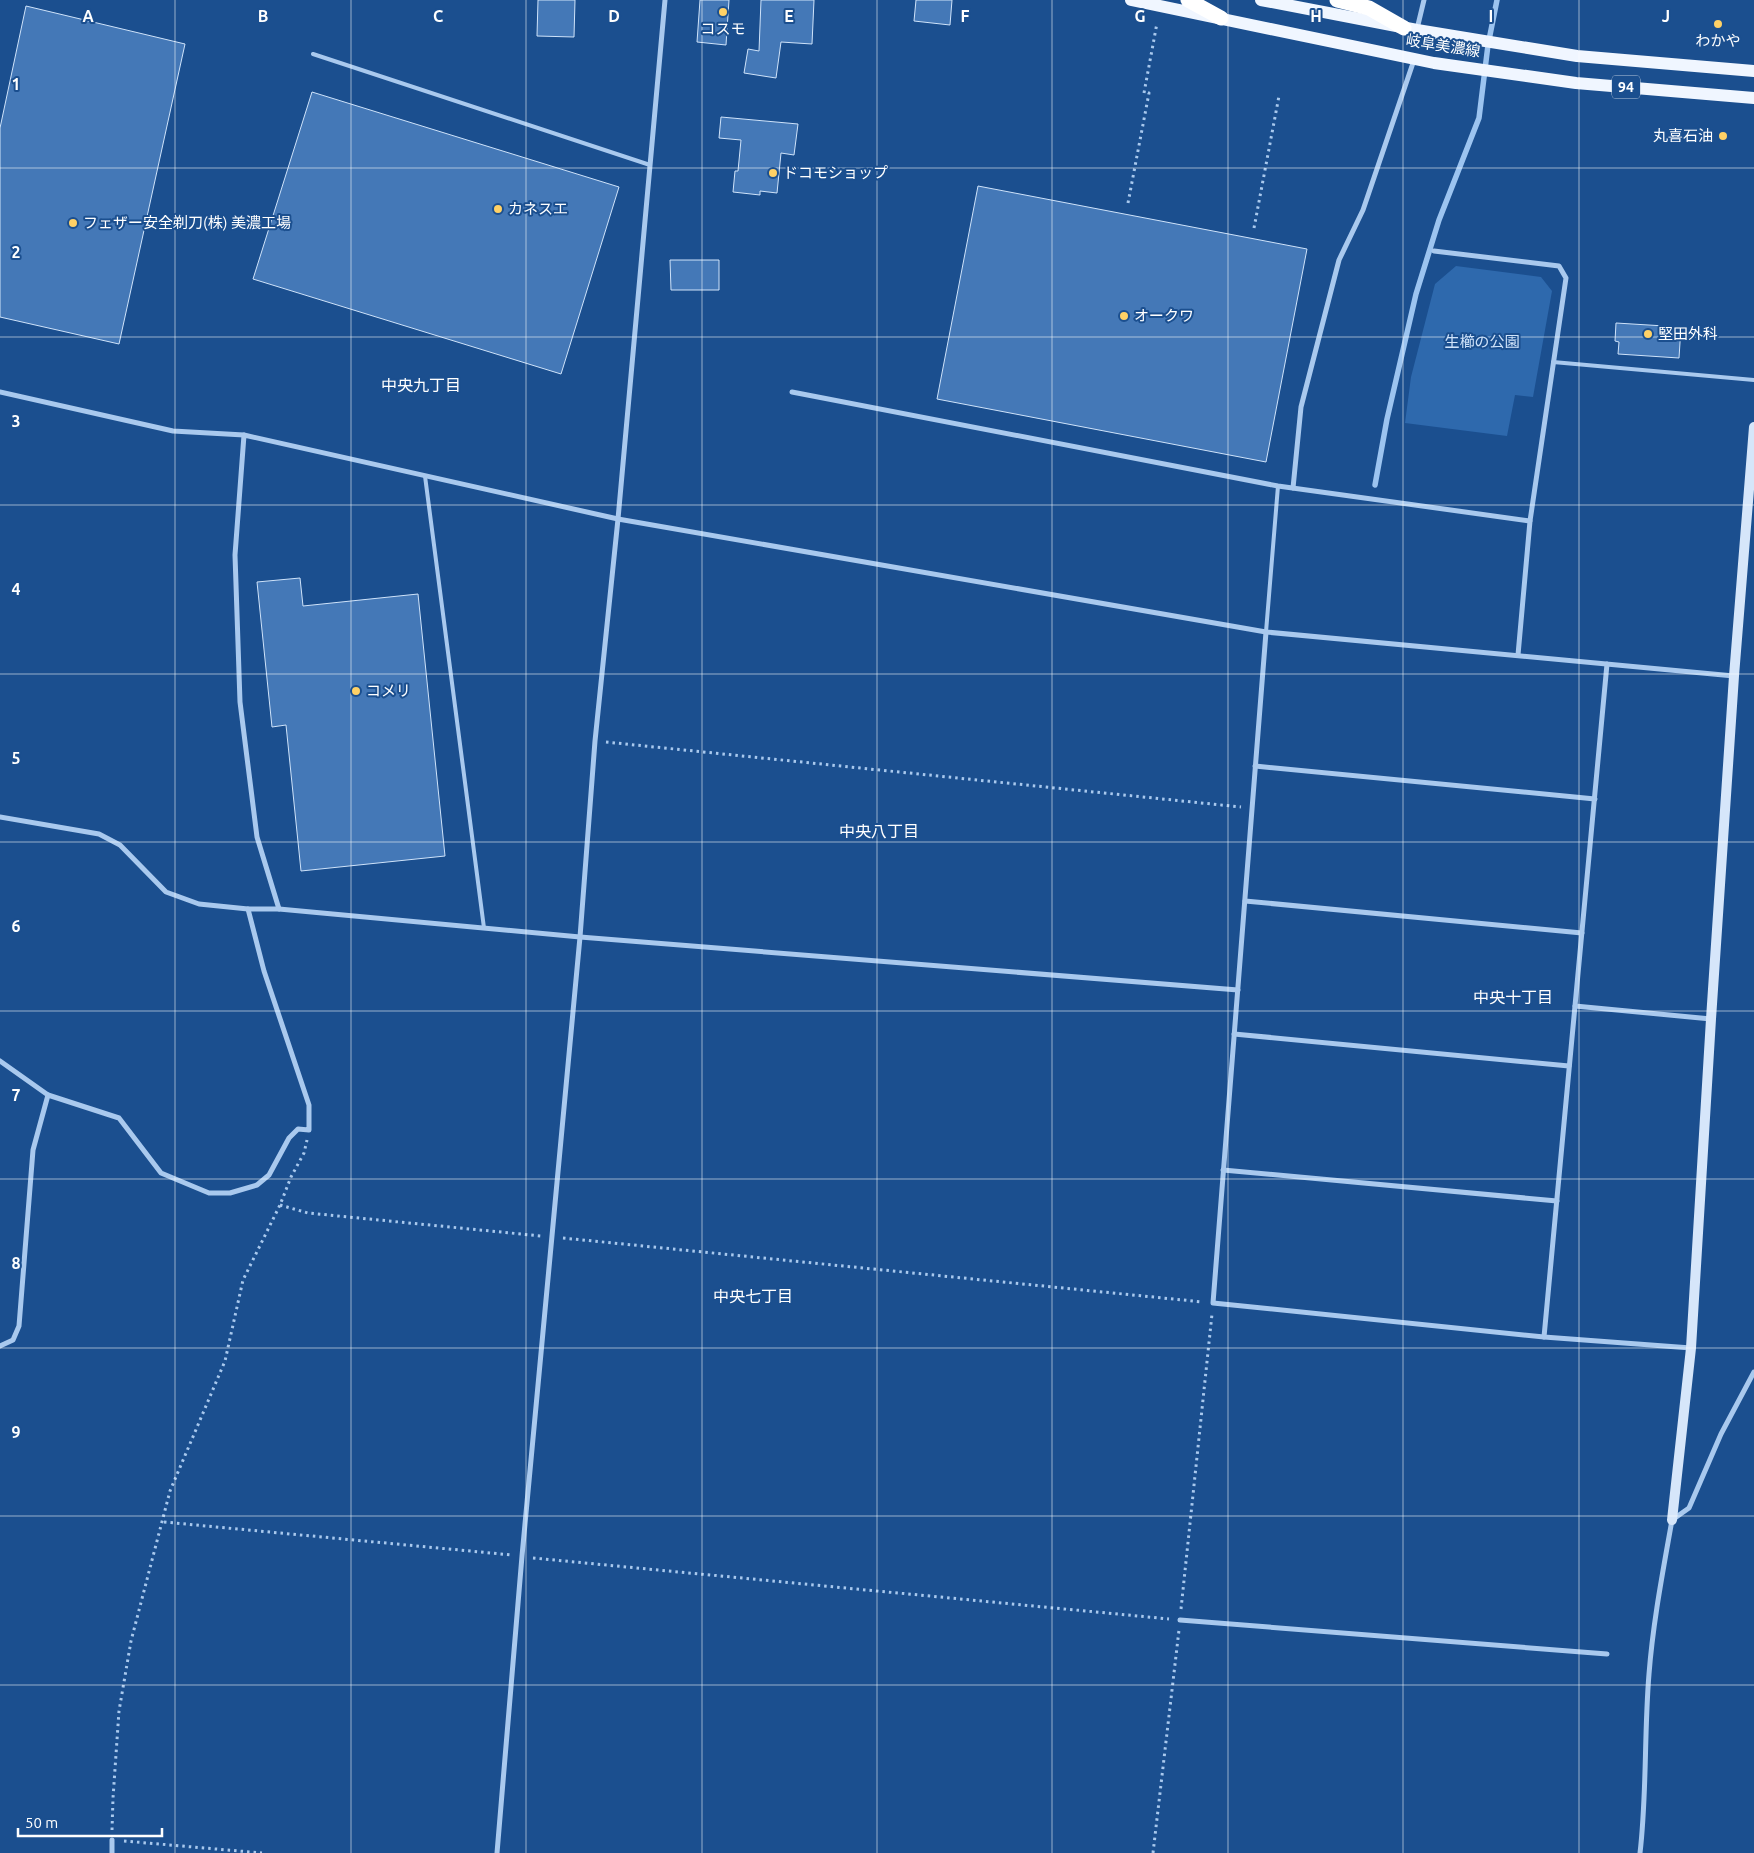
<svg xmlns="http://www.w3.org/2000/svg" width="1754" height="1853" viewBox="0 0 1754 1853" font-family="Ubuntu,'Noto Sans JP',sans-serif">
<style>
.green{fill:#2e69ad}
.lines{fill:none;stroke-linecap:round;stroke-linejoin:round}
.stream{stroke:#9cc4f0;stroke-width:5.5}
.building{fill:#4478b7;stroke:#cfe3fa}
.path{stroke:#a9c9ee;stroke-width:3;stroke-dasharray:2.5 4;stroke-linecap:butt}
.lane{stroke:#a9c9ee;stroke-width:4}
.street{stroke:#a9c9ee;stroke-width:5}
.secondary{stroke:#d6e6fa;stroke-width:10}
.primary{stroke:#f0f6ff;stroke-width:12}
.highway{stroke:#fff;stroke-width:15}
.grid{fill:none;stroke:#fff;stroke-width:1;stroke-opacity:0.55}
.poi-dot{fill:#ffd166;stroke:#1b4f8f;stroke-width:2}
.labels{text-anchor:middle;stroke-width:4;stroke-linejoin:round;paint-order:stroke}
.shield{fill:#1b4f8f;stroke:#bbcadd;stroke-width:1}
.shield-label{font-size:14px;font-weight:bold;fill:#fff}
.poi-label{font-size:15px;fill:#fff;stroke:#1b4f8f;text-anchor:start}
.street-label{font-size:15px;fill:#fff;stroke:#1b4f8f}
.park-label{font-size:15px;fill:#cfe3fa;stroke:#1b4f8f}
.neighbourhood-label{font-size:16px;fill:#fff;stroke:#1b4f8f}
.grid-label{font-size:16px;text-anchor:middle;font-weight:bold;fill:#fff;stroke:#1b4f8f;stroke-width:4;stroke-linejoin:round;paint-order:stroke}
</style>
<rect width="100%" height="100%" fill="#1b4f8f"/>
<!-- green -->
<path class="green" d="M1456,266l85,11 11,14 -19,106 -18,-2 -8,41 -102,-13 6,-46 24,-93z"/>
<g class="lines">
<!-- stream -->
<path class="stream" d="M1375,485l12,-66 29,-125 23,-74 40,-102 9,-73 9,-45"/>
</g>
<!-- building -->
<g class="building">
<path d="M538,0h37l-1,37 -37,-1z"/>
<path d="M700,0h29l-3,45 -29,-3z"/>
<path d="M761,0h53l-2,44 -31,-2 -5,36 -32,-5 4,-24 11,2z"/>
<path d="M916,0h36l-2,25 -36,-4z"/>
<path d="M26,6l159,38 -66,300 -119,-27v-189z"/>
<path d="M312,92l307,95 -58,187 -308,-95z"/>
<path d="M721,117l77,7 -4,31 -13,-2 -4,40 -17,-2v4l-27,-3 2,-21h3l3,-31 -22,-2z"/>
<path d="M978,186l329,63 -41,213 -329,-63z"/>
<path d="M670,260h49v30h-48z"/>
<path d="M1616,323l65,4 -2,31 -61,-4 1,-12 -4,-1z"/>
<path d="M300,578l3,28 115,-12 27,262 -144,15 -15,-146 -14,2 -15,-145z"/>
</g>
<g class="lines">
<!-- path -->
<g class="path">
<path d="M1128,203l21,-110h-5l13,-70"/>
<path d="M1254,228l25,-132"/>
<path d="M606,742l635,65"/>
<path d="M280,1205l28,8 233,23"/>
<path d="M563,1238l640,64"/>
<path d="M164,1522l348,33"/>
<path d="M533,1558l636,61"/>
<path d="M1181,1609l31,-295"/>
<path d="M112,1830l1,-32 6,-87 12,-70 39,-150 55,-130 18,-81 37,-75 11,-28 13,-24 3,-13"/>
<path d="M124,1841l138,12"/>
<path d="M1153,1853l26,-223"/>
</g>
<!-- lane -->
<g class="lane">
<path d="M313,54l337,111"/>
<path d="M1553,362l201,18"/>
<path d="M425,476l59,452"/>
<path d="M1266,632l12,-146"/>
</g>
<!-- street -->
<g class="street">
<path d="M1417,29l7,-29"/>
<path d="M1434,251l125,15 7,12 -36,243 -12,134"/>
<path d="M0,392l173,39 71,4"/>
<path d="M792,392l486,94 252,35"/>
<path d="M1293,488l8,-81 38,-147 24,-50 51,-150"/>
<path d="M1266,632l-53,671 331,34 147,11"/>
<path d="M1255,766l340,33"/>
<path d="M0,817l99,17 21,11 46,47 33,12 49,5h31l301,28 658,53"/>
<path d="M1245,901l337,32"/>
<path d="M279,909l-22,-72 -17,-135 -5,-147 9,-120 374,84 648,113 468,44"/>
<path d="M1575,1006l136,13"/>
<path d="M1234,1034l335,32"/>
<path d="M0,1061l48,34 71,23 42,55 48,20h21l27,-8 12,-10 20,-37 9,-9 11,1v-25l-45,-134 -16,-62"/>
<path d="M1223,1170l334,31"/>
<path d="M1544,1337l63,-673"/>
<path d="M0,1346l13,-6 6,-14 14,-176 15,-55"/>
<path d="M1180,1620l427,34"/>
<path d="M112,1853v-13"/>
<path d="M497,1853l25,-297 58,-619 15,-196 23,-222 47,-519"/>
<path d="M1640,1853c7,-59 4,-119 9,-179 4,-52 14,-103 23,-154l17,-12 32,-74 33,-62"/>
</g>
<!-- secondary -->
<path class="secondary" d="M1672,1520l19,-172 20,-329 23,-343 20,-249"/>
<!-- primary -->
<g class="primary">
<path d="M1131,0l303,63 142,20 178,15"/>
<path d="M1261,0l156,30 160,26 177,15"/>
</g>
<!-- highway -->
<g class="highway">
<path d="M1188,0l33,18"/>
<path d="M1337,0l32,8 35,20"/>
</g>
</g>
<!-- grid -->
<path class="grid" d="M175,0v1853M351,0v1853M526,0v1853M702,0v1853M877,0v1853M1052,0v1853M1228,0v1853M1403,0v1853M1579,0v1853M0,168h1754M0,337h1754M0,505h1754M0,674h1754M0,842h1754M0,1011h1754M0,1179h1754M0,1348h1754M0,1516h1754M0,1685h1754"/>
<!-- markers -->
<g class="poi-dot">
<circle cx="723" cy="12" r="5"/>
<circle cx="1718" cy="24" r="5"/>
<circle cx="1723" cy="136" r="5"/>
<circle cx="773" cy="173" r="5"/>
<circle cx="498" cy="209" r="5"/>
<circle cx="73" cy="223" r="5"/>
<circle cx="1124" cy="316" r="5"/>
<circle cx="1648" cy="334" r="5"/>
<circle cx="356" cy="691" r="5"/>
</g>
<g class="labels">
<!-- shield labels -->
<rect class="shield" x="1612" y="75.5" width="28" height="23" rx="4"/>
<g class="shield-label">
<text x="1626" y="92">94</text>
</g>
<!-- poi labels -->
<g class="poi-label">
<text x="723" y="34" text-anchor="middle">コスモ</text>
<text x="1718" y="46" text-anchor="middle">わかや</text>
<text x="1713" y="141" text-anchor="end">丸喜石油</text>
<text x="783" y="178">ドコモショップ</text>
<text x="508" y="214">カネスエ</text>
<text x="83" y="228">フェザー安全剃刀(株) 美濃工場</text>
<text x="1134" y="321">オークワ</text>
<text x="1658" y="339">堅田外科</text>
<text x="366" y="696">コメリ</text>
</g>
<!-- street labels -->
<g class="street-label">
<text transform="translate(1443 46) rotate(9)" y="5">岐阜美濃線</text>
</g>
<!-- park labels -->
<g class="park-label">
<text x="1482" y="347">生櫛の公園</text>
</g>
<!-- neighbourhood labels -->
<g class="neighbourhood-label">
<text x="421" y="391">中央九丁目</text>
<text x="879" y="837">中央八丁目</text>
<text x="1513" y="1003">中央十丁目</text>
<text x="753" y="1302">中央七丁目</text>
</g>
</g>
<g class="grid-label">
<text x="88" y="22">A</text>
<text x="263" y="22">B</text>
<text x="438" y="22">C</text>
<text x="614" y="22">D</text>
<text x="789" y="22">E</text>
<text x="965" y="22">F</text>
<text x="1140" y="22">G</text>
<text x="1316" y="22">H</text>
<text x="1491" y="22">I</text>
<text x="1666" y="22">J</text>
<text x="16" y="90">1</text>
<text x="16" y="258">2</text>
<text x="16" y="427">3</text>
<text x="16" y="595">4</text>
<text x="16" y="764">5</text>
<text x="16" y="932">6</text>
<text x="16" y="1101">7</text>
<text x="16" y="1269">8</text>
<text x="16" y="1438">9</text>
</g>
<!-- scale -->
<path d="M18 1828v8h144v-8" fill="none" stroke="#ffffff" stroke-width="2.5"/>
<text x="25" y="1828" font-size="15" fill="#ffffff" stroke="#1b4f8f" stroke-width="4" paint-order="stroke">50 m</text>
</svg>
